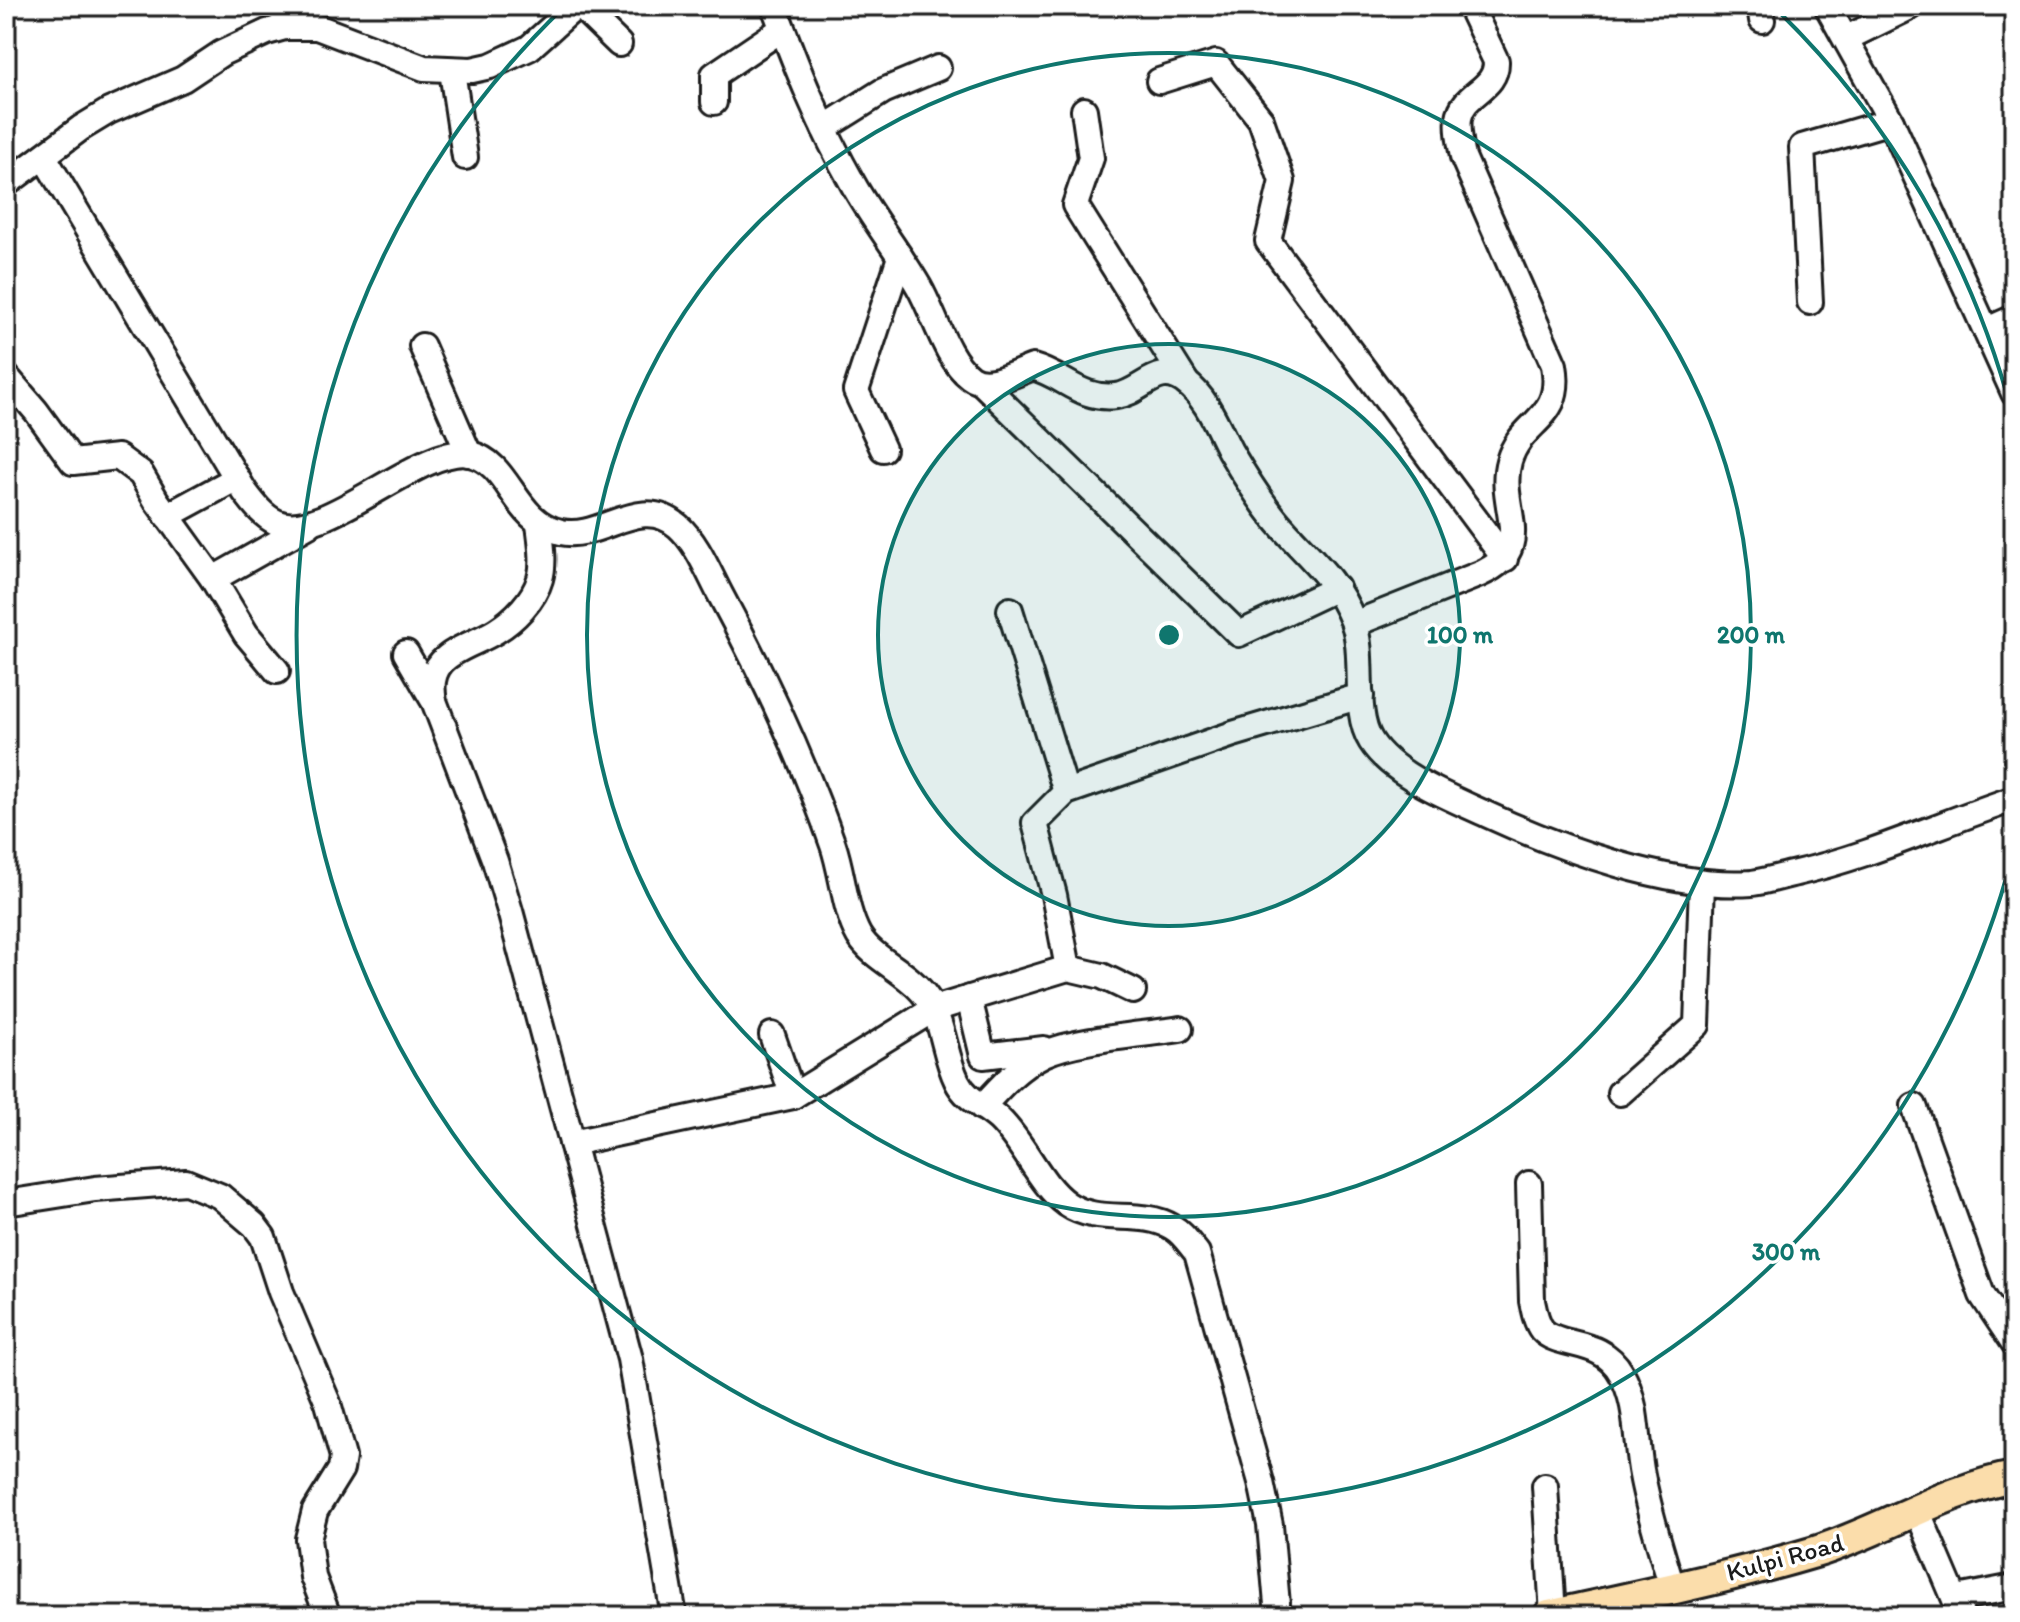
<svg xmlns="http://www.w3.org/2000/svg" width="2020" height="1622" viewBox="0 0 2020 1622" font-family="Itim,sans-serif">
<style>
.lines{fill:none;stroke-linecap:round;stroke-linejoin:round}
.minor-casing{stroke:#1c1c1c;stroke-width:30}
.major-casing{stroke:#1c1c1c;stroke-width:36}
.minor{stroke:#fff;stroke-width:24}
.major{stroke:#fbddab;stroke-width:30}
.ring{fill:none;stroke:#0f766e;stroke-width:4}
.labels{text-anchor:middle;stroke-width:7;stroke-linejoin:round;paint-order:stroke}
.street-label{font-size:26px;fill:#1c1c1c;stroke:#fff}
.centre{fill:#0f766e;stroke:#fff;stroke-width:4}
.ring-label{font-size:24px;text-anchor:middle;font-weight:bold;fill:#0f766e;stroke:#fff;stroke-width:7;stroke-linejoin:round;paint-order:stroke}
</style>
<rect width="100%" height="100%" fill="#fff"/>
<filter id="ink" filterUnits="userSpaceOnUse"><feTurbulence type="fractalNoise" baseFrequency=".0125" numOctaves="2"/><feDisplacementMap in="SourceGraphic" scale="16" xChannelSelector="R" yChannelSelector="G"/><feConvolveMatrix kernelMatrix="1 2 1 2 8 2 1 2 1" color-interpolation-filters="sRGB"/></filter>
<g filter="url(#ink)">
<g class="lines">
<!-- minor casing -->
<g class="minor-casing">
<g id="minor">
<path d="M275,6l36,18"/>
<path d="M580,6l39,38"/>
<path d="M774,6c23,63 46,120 79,178 20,36 46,68 66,103 15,26 27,72 51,90 17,13 46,-4 63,-10 32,9 47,33 83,29 26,-3 42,-35 69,-14 22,16 33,46 45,69 14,24 29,48 46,69 30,36 59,55 77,101 13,35 -1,90 18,120 22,35 81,57 117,74 74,34 183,74 264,68 15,-2 30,-7 44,-10 75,-17 145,-50 218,-74"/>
<path d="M1760,6l2,14"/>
<path d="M1827,6l64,115 123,272"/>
<path d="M1847,38l65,-32"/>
<path d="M452,71l13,86"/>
<path d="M1159,81l57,-18 45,57 21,61 -14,60 237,318"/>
<path d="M714,102v-27l68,-46"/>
<path d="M1084,110l7,48 -16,47 111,177"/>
<path d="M824,128l59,-37 55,-23"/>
<path d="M44,157l201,335c9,12 18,24 31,30 45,23 145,-78 194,-68 41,9 43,68 91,78 40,9 78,-39 117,-6 19,17 30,45 42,68 43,80 83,165 113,251 10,29 11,64 26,91 15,24 47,35 65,58 20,25 19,59 33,87 9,19 28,25 42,38 26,25 40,65 68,85 32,22 73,4 105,23 11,6 17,17 25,26l64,229 9,43 8,91"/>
<path d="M6,184l75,-56 28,-17 74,-32 39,-26 45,-21 18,-5h32l107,41 48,2 18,-4 39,-18 47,-42"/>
<path d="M1810,302l-8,-155 89,-26"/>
<path d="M1987,330l27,-12"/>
<path d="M422,346l47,108"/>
<path d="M6,376l30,35 37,51 45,-5 23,17 15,26 57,79 33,55 31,37"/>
<path d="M981,382l258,252 98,-46"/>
<path d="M883,449l-27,-58 44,-134"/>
<path d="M167,516l70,-38"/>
<path d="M539,524c2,17 6,38 1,55 -6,21 -26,41 -44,52 -31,19 -72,22 -62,70l61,160 15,50 120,448 44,257"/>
<path d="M213,579l96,-54"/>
<path d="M1010,610l56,182"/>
<path d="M1354,624l126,-50c59,-26 16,-67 29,-113 12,-42 55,-40 45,-96l-91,-208c-2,-12 -6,-27 -4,-39 4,-26 38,-28 37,-57l-26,-55"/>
<path d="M406,653l26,45"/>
<path d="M1068,968l34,8 31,15"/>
<path d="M969,998l14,58 61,-7"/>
<path d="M772,1035l21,61"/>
<path d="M1620,1093l77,-68 5,-142"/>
<path d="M1914,1106l68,189 32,48"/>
<path d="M982,1107c18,-20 37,-41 62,-53 32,-15 99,-19 136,-25"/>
<path d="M572,1143l221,-47 141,-87 134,-41 -14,-73 -19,-72 31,-31 167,-58 128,-38"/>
<path d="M1529,1184l3,117c2,10 4,21 10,29 16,18 60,8 79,43 18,31 14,68 21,102 7,38 19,75 30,112"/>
<path d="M6,1203l89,-14 91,-7 34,14 34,29 9,12 18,55 47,111 15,54 -2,12 -26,42 -7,28 5,38 15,39"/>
<path d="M1545,1486l8,129"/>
<path d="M1917,1510l45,106"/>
<path d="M1957,1598l57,-11"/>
</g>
</g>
<!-- major casing -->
<g class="major-casing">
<path id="major" d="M1549,1616c89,-20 179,-38 266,-64 68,-21 128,-62 199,-75"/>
</g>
<!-- minor -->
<use href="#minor" class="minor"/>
<!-- major -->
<use href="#major" class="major"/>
</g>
</g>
<!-- distance rings -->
<circle cx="1169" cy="635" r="291" fill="#0f766e" fill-opacity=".12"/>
<g class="ring">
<circle cx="1169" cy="635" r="291"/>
<circle cx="1169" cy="635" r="582"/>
<path d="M2013 853A872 872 0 1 1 563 8M1775 8A872 872 0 0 1 2013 417"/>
</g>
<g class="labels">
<!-- street labels -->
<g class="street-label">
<text transform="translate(1785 1557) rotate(-15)" y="9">Kulpi Road</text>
</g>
</g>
<circle cx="1169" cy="635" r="12" class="centre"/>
<g class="ring-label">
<text x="1460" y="643">100 m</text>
<text x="1751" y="643">200 m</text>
<text x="1786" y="1260">300 m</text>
</g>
<!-- margin -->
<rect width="2020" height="1622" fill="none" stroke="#fff" stroke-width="32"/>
<rect x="16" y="16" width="1988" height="1590" fill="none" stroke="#1c1c1c" stroke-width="3" filter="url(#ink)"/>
</svg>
